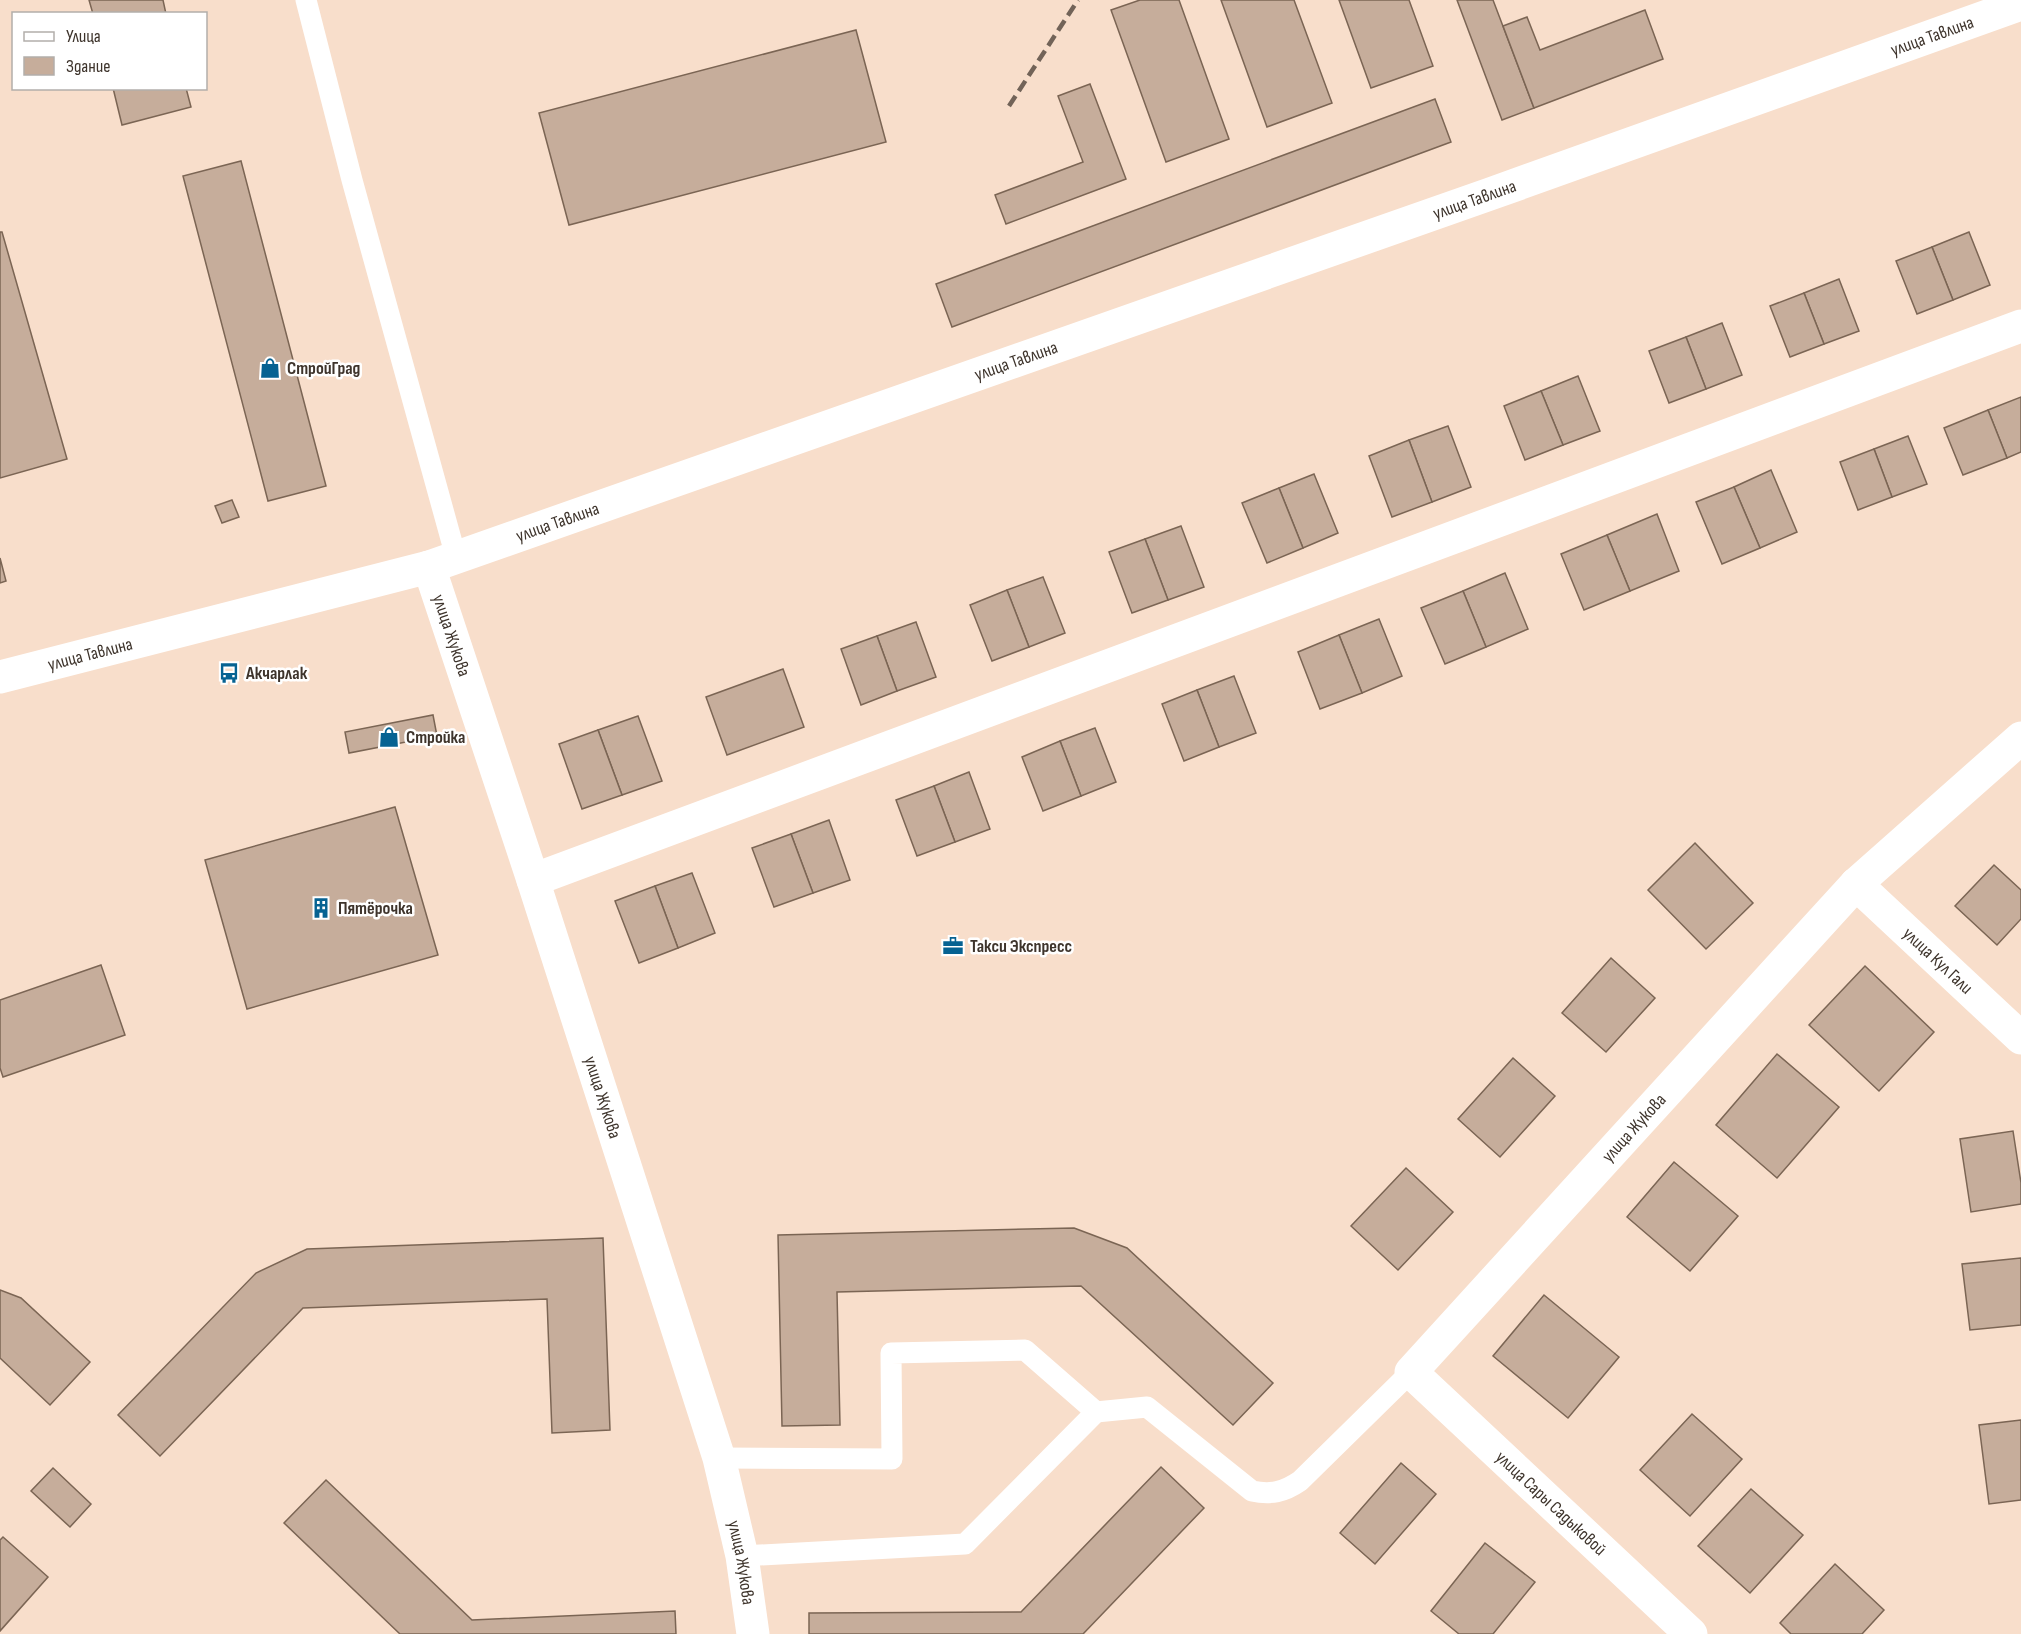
<svg xmlns="http://www.w3.org/2000/svg" width="2021" height="1634" viewBox="0 0 2021 1634" font-family="'Sofia Sans Condensed',sans-serif">
<style>
.building{fill:#c6ad9b;stroke:#7b6554;stroke-width:1.5}
.lines{fill:none;stroke-linecap:round;stroke-linejoin:round}
.service{stroke:#fff;stroke-width:21}
.minor{stroke:#fff;stroke-width:33}
.secondary{stroke:#fff;stroke-width:33}
.rail{stroke:#726358;stroke-width:4.5;stroke-dasharray:12 6;stroke-linecap:butt}
.labels{text-anchor:middle;stroke-width:5;stroke-linejoin:round;paint-order:stroke}
.street-label{font-size:18px;fill:#3e342c;stroke:#fff}
.poi-label{font-size:18px;font-weight:bold;fill:#3e342c;stroke:#fff;text-anchor:start}
</style>
<rect width="100%" height="100%" fill="#f8decb"/>
<!-- building -->
<g class="building">
<path d="M89,0h74l3,14h-73z"/>
<path d="M1140,0h39l50,139 -63,23 -55,-152z"/>
<path d="M1221,0h73l38,103 -65,24z"/>
<path d="M1339,0h70l24,66 -62,22z"/>
<path d="M1457,0h36l41,108 -32,12z"/>
<path d="M1645,10l18,49 -129,49 -31,-82 24,-9 13,33z"/>
<path d="M856,30l30,112 -317,83 -30,-112z"/>
<path d="M1090,84l36,95 -120,45 -11,-29 88,-33 -25,-66z"/>
<path d="M113,88h73l5,19 -69,18z"/>
<path d="M1435,99l16,43 -499,185 -16,-43z"/>
<path d="M241,161l85,325 -58,15 -85,-325z"/>
<path d="M0,232h2l65,227 -67,19z"/>
<path d="M1969,232l21,53 -37,15 -21,-53z"/>
<path d="M1932,247l21,53 -36,14 -21,-53z"/>
<path d="M1839,279l20,52 -35,13 -20,-51z"/>
<path d="M1804,293l20,51 -34,13 -20,-51z"/>
<path d="M1722,323l20,52 -36,14 -20,-52z"/>
<path d="M1686,337l20,52 -37,14 -20,-52z"/>
<path d="M1578,376l22,55 -37,14 -22,-54z"/>
<path d="M1541,391l22,54 -38,15 -21,-54z"/>
<path d="M2021,397v55l-14,6 -19,-48z"/>
<path d="M1988,410l19,48 -44,17 -19,-47z"/>
<path d="M1448,426l23,61 -39,15 -23,-62z"/>
<path d="M1908,436l19,48 -35,13 -18,-48z"/>
<path d="M1409,440l23,62 -40,15 -23,-61z"/>
<path d="M1874,449l18,48 -34,13 -18,-48z"/>
<path d="M1771,470l26,62 -37,16 -26,-61z"/>
<path d="M1314,474l24,59 -35,15 -24,-60z"/>
<path d="M1734,487l26,61 -38,16 -26,-62z"/>
<path d="M1279,488l24,60 -36,15 -25,-60z"/>
<path d="M232,500l7,17 -17,6 -7,-17z"/>
<path d="M1657,514l22,57 -49,20 -23,-56z"/>
<path d="M1181,526l23,61 -36,13 -23,-61z"/>
<path d="M1607,535l23,56 -46,19 -23,-56z"/>
<path d="M1145,539l23,61 -36,13 -23,-61z"/>
<path d="M0,558l6,23 -6,2z"/>
<path d="M1505,573l23,56 -42,18 -23,-56z"/>
<path d="M1043,577l22,56 -36,14 -22,-57z"/>
<path d="M1007,590l22,57 -37,14 -22,-56z"/>
<path d="M1463,591l23,56 -41,17 -24,-56z"/>
<path d="M1379,619l23,57 -40,17 -23,-58z"/>
<path d="M916,622l20,55 -39,14 -20,-55z"/>
<path d="M1339,635l23,58 -42,16 -22,-57z"/>
<path d="M877,636l20,55 -36,14 -20,-56z"/>
<path d="M783,669l21,58 -77,28 -21,-58z"/>
<path d="M1234,676l22,57 -37,14 -22,-57z"/>
<path d="M1197,690l22,57 -35,14 -22,-57z"/>
<path d="M433,715l4,21 -88,17 -4,-21z"/>
<path d="M638,716l24,65 -40,14 -24,-65z"/>
<path d="M1095,728l21,54 -35,14 -21,-55z"/>
<path d="M598,730l24,65 -40,14 -23,-65z"/>
<path d="M1060,741l21,55 -38,15 -21,-54z"/>
<path d="M969,772l21,57 -35,13 -21,-56z"/>
<path d="M934,786l21,56 -38,14 -21,-56z"/>
<path d="M395,807l43,148 -191,54 -42,-149z"/>
<path d="M829,820l21,60 -37,13 -22,-59z"/>
<path d="M791,834l22,59 -39,14 -22,-59z"/>
<path d="M1695,843l58,60 -47,46 -58,-59z"/>
<path d="M1994,865l27,25v29l-24,26 -42,-39z"/>
<path d="M692,873l23,60 -37,15 -23,-62z"/>
<path d="M655,886l23,62 -39,15 -24,-62z"/>
<path d="M1611,958l44,40 -49,54 -44,-39z"/>
<path d="M101,965l24,70 -122,42 -3,-9v-68z"/>
<path d="M1865,966l69,66 -55,59 -70,-66z"/>
<path d="M1777,1054l62,53 -62,71 -61,-53z"/>
<path d="M1513,1058l42,38 -55,61 -42,-38z"/>
<path d="M2013,1131l8,52v21l-50,8 -11,-73z"/>
<path d="M1674,1162l64,54 -48,55 -63,-54z"/>
<path d="M1406,1168l47,44 -55,58 -47,-44z"/>
<path d="M1074,1228l53,20 146,135 -40,42 -152,-139 -244,6 3,133 -58,1 -4,-191z"/>
<path d="M603,1238l7,192 -58,3 -5,-134 -244,9 -143,148 -42,-41 138,-142 51,-24z"/>
<path d="M2021,1258v67l-51,5 -8,-66z"/>
<path d="M0,1290l21,8 69,64 -40,43 -50,-47z"/>
<path d="M1544,1295l75,62 -51,61 -75,-62z"/>
<path d="M1692,1414l50,45 -52,57 -50,-46z"/>
<path d="M2021,1420v80l-32,4 -10,-79z"/>
<path d="M1401,1463l35,31 -61,70 -35,-31z"/>
<path d="M1161,1467l43,41 -121,126h-274v-21l212,-1z"/>
<path d="M53,1468l38,36 -21,23 -39,-36z"/>
<path d="M326,1480l146,140 203,-9 1,23h-276l-116,-111z"/>
<path d="M1751,1489l52,46 -53,58 -52,-47z"/>
<path d="M3,1537l45,40 -48,54v-91z"/>
<path d="M1485,1543l50,39 -42,52h-34l-28,-23z"/>
<path d="M1835,1564l49,46 -22,24h-71l-11,-11z"/>
</g>
<g class="lines">
<!-- service -->
<g class="service">
<path d="M306,0l46,180 104,377"/>
<path d="M1096,1412l51,-5 105,84c19,4 32,1 48,-10l111,-109"/>
<path d="M719,1458l173,1 -1,-106 134,-3 71,62 -131,132 -223,12"/>
</g>
<!-- minor -->
<g class="minor">
<path id="s1" d="M429,567l104,313 186,578 23,98 11,78"/>
<path d="M533,880l1488,-554"/>
<path id="s2" d="M1856,884l165,154"/>
<path id="s3" d="M1691,1634l-280,-262 445,-488 165,-146"/>
</g>
<!-- secondary -->
<path class="secondary" id="s4" d="M0,677l429,-110 1061,-373 531,-190"/>
<!-- rail -->
<path class="rail" d="M1009,106l69,-106"/>
</g>
<!-- icons -->
<defs>
<g id="shop-bare" transform="scale(1.62)"><path d="M-5-2.5h2.3a2.7 3.5 0 0 1 5.4 0H5L5.5 6h-11ZM-1.5-2.5h3a1.5 2.3 0 0 0-3 0Z" fill="#066292" stroke="#fff" stroke-width="2.5" paint-order="stroke"/></g>
<g id="bus-bare" transform="scale(1.62)"><path d="M-5-6H5V4H4V6H2V4H-2V6H-4V4H-5ZM-3.5-4V0h7V-4ZM-3.5 1.2v1.5H-2V1.2ZM2 1.2v1.5H3.5V1.2Z" fill="#066292" stroke="#fff" stroke-width="2.5" paint-order="stroke"/></g>
<g id="building-bare" transform="scale(1.62)"><path d="M-4-6H4V6H1V3H-1V6H-4ZM-2.5-4.3h1.7v1.8h-1.7ZM.8-4.3h1.7v1.8H.8ZM-2.5-1h1.7V.8h-1.7ZM.8-1h1.7V.8H.8Z" fill="#066292" stroke="#fff" stroke-width="2.5" paint-order="stroke"/></g>
<g id="office-bare" transform="scale(1.62)"><path d="M-6-3h4V-5.5h4V-3h4V5H-6ZM-1-4.5V-3h2v-1.5ZM-6 0V1H6V0Z" fill="#066292" stroke="#fff" stroke-width="2.5" paint-order="stroke"/></g>
</defs>
<g fill-rule="evenodd">
<use href="#shop-bare" x="270" y="368"/>
<use href="#bus-bare" x="229" y="673"/>
<use href="#shop-bare" x="389" y="737"/>
<use href="#building-bare" x="321" y="908"/>
<use href="#office-bare" x="953" y="946"/>
</g>
<g class="labels">
<!-- street labels -->
<g class="street-label">
<text dy="6" stroke="none"><textPath href="#s4" startOffset="2037">улица Тавлина</textPath></text>
<text dy="6" stroke="none"><textPath href="#s4" startOffset="1551">улица Тавлина</textPath></text>
<text dy="6" stroke="none"><textPath href="#s4" startOffset="1065">улица Тавлина</textPath></text>
<text dy="6" stroke="none"><textPath href="#s4" startOffset="579">улица Тавлина</textPath></text>
<text dy="6" stroke="none"><textPath href="#s1" startOffset="72">улица Жукова</textPath></text>
<text dy="6" stroke="none"><textPath href="#s4" startOffset="93">улица Тавлина</textPath></text>
<text dy="6" stroke="none"><textPath href="#s2" startOffset="112">улица Кул Гали</textPath></text>
<text dy="6" stroke="none"><textPath href="#s1" startOffset="558">улица Жукова</textPath></text>
<text dy="6" stroke="none"><textPath href="#s3" startOffset="714">улица Жукова</textPath></text>
<text transform="translate(1551 1503) rotate(43)" y="6">улица Сары Садыковой</text>
<text dy="6" stroke="none"><textPath href="#s1" startOffset="1044">улица Жукова</textPath></text>
</g>
<!-- poi labels -->
<g class="poi-label">
<text x="287" y="374">СтройГрад</text>
<text x="246" y="679">Акчарлак</text>
<text x="406" y="743">Стройка</text>
<text x="338" y="914">Пятёрочка</text>
<text x="970" y="952">Такси Экспресс</text>
</g>
</g>
<!-- legend -->
<rect x="12" y="12" width="195" height="78" fill="#ffffff" stroke="#b2aeab" stroke-width="1.5"/>
<rect x="24" y="32" width="30" height="9" fill="#ffffff" stroke="#b2aeab" stroke-width="1.5"/>
<text x="66" y="42" font-size="18" fill="#3e342c">Улица</text>
<rect x="24" y="57" width="30" height="18" fill="#c6ad9b" stroke="#b2aeab" stroke-width="1.5"/>
<text x="66" y="72" font-size="18" fill="#3e342c">Здание</text>
</svg>
